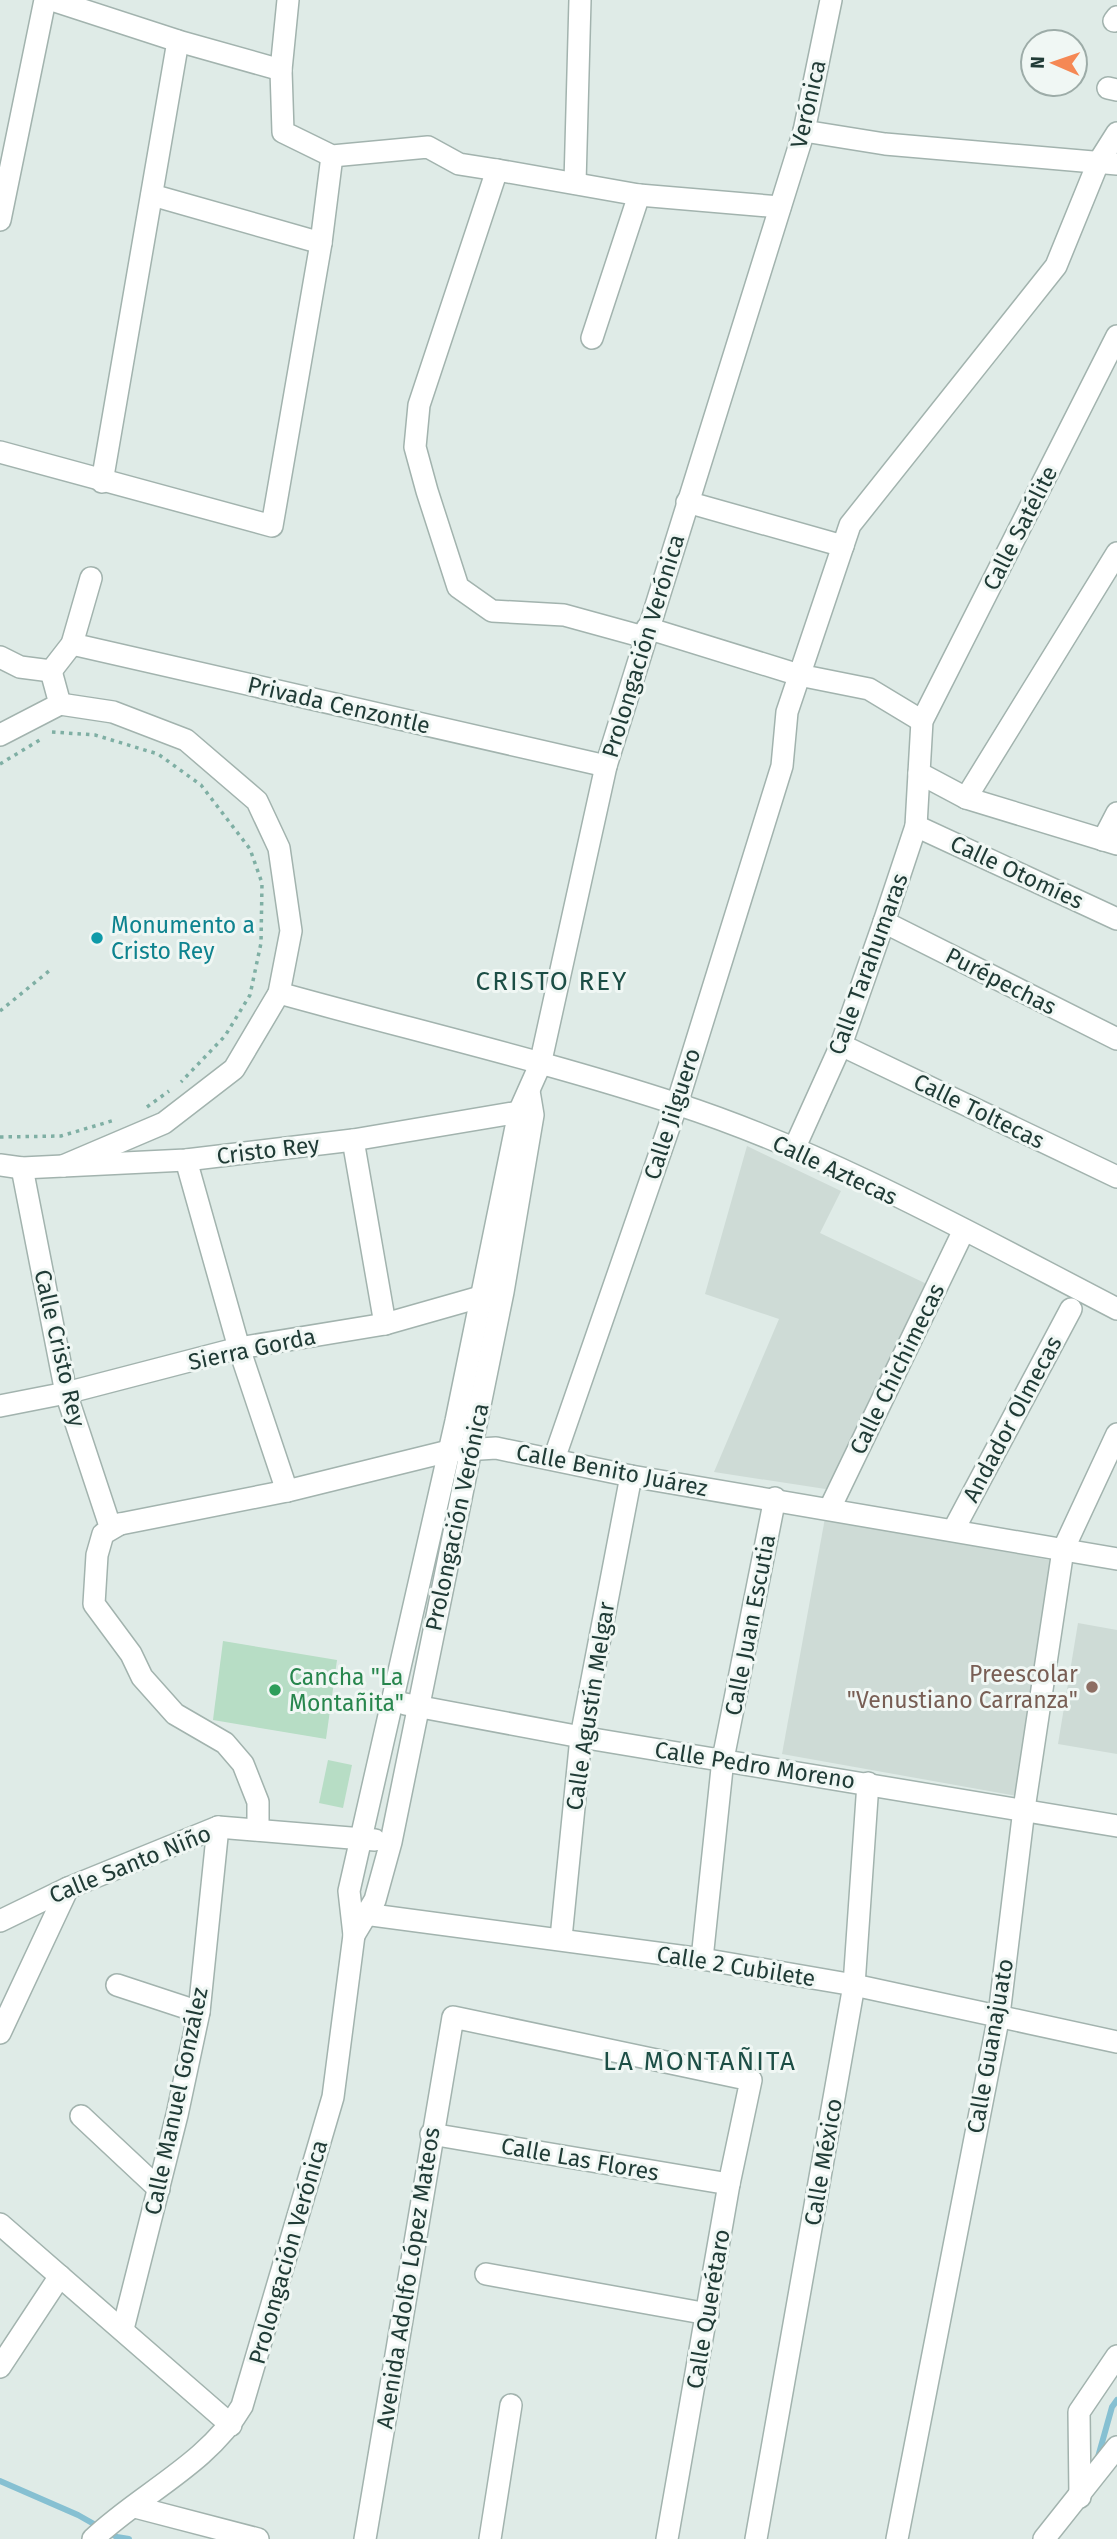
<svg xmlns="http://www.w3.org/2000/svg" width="1117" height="2539" viewBox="0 0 1117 2539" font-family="'Fira Sans',sans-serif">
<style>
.built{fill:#cedbd6}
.green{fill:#b7ddc5}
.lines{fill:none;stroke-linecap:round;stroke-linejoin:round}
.stream{stroke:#86c0d2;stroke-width:6}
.minor-casing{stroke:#a2b3ae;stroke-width:24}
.path{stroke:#7fafa4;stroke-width:3.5;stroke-dasharray:3.5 5;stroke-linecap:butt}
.minor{stroke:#fff;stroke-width:21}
.culture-dot{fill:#0f9aa8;stroke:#f0f7f4;stroke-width:2.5}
.education-dot{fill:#8d6e63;stroke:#f0f7f4;stroke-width:2.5}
.leisure-dot{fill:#2e9e5b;stroke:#f0f7f4;stroke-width:2.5}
.labels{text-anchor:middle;stroke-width:6;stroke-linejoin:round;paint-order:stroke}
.street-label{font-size:23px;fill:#203b36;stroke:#f0f7f4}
.culture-label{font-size:23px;fill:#0d838f;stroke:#f0f7f4;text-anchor:start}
.education-label{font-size:23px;fill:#785e54;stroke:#f0f7f4;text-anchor:end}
.leisure-label{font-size:23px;fill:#27864d;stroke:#f0f7f4;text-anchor:start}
.quarter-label{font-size:26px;letter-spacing:2px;fill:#1c4e45;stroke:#f0f7f4}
</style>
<rect width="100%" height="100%" fill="#dfebe7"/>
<!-- built -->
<g class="built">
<path d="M747,1146l94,45 -21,42 111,53 -99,204 -118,-18 65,-153 -74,-25z"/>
<path d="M825,1518l229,43 -37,235 -235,-42z"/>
<path d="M1078,1623l39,7v124l-59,-10z"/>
</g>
<!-- green -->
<g class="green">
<path d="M223,1641l114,19 -11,79 -113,-19z"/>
<path d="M328,1760l24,5 -9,43 -24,-5z"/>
</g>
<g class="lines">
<!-- stream -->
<g class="stream">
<path d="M1098,2457l14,-50 5,-7"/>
<path d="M0,2481l78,34 39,22 12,2"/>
</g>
<!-- minor casing -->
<g class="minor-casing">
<g id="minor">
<path d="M52,0l126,41 103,29"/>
<path d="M288,0l-7,70 2,62 49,24 96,-9 31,17 38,6 142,25 141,12"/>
<path d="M1114,21l3,-4"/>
<path d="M1108,88l9,2"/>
<path d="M804,131l81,13 232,20"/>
<path d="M497,170l-78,235 -4,42 12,44 31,96 34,24 72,4 80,22"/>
<path d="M575,183l5,-183"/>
<path d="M152,195l169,48"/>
<path d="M0,220l45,-220"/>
<path d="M1117,336l-195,385 -3,52 47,25 151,46"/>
<path d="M592,338l47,-143"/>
<path d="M0,452l272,74 49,-283 11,-87"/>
<path d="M102,482l76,-441"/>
<path d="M687,502l156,44"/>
<path d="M647,628l152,47 70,14 53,32"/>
<path d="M72,644l534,122"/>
<path d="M0,657l20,10 31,4 21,-27 19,-66"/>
<path d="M60,704l53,8 73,28 71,61 22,47 12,83 -12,62 -45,76 -70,54 -101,43"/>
<path d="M0,735l60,-31 -9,-33"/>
<path d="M966,798l151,-245"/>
<path d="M916,826l201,93"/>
<path d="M1103,840l14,-27"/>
<path d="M884,922l233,117"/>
<path d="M279,993c133,37 267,68 398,111 153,50 297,131 440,205"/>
<path d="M841,1045l276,132"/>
<path d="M353,1140l32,184"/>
<path d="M794,1149l47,-104 43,-123 32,-96 3,-53"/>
<path d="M186,1160l53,188 48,143"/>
<path d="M0,1165l22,3 164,-8 167,-20 166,-28 10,2"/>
<path d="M22,1168l44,225 44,133 177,-35 162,-40 47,-3 135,28 486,83"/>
<path d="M0,1406l66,-13 173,-45 146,-24 109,-31"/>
<path d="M554,1459l123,-355 105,-338 5,-54 63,-187 206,-259 42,-103 19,-30"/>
<path d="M830,1508l134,-278"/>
<path d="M120,1524l-17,10 -6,21 -3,49 37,50 11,23 33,37 50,29 18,21 15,38v28"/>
<path d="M954,1529l117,-220"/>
<path d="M405,1704l176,33 536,89"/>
<path d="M357,1913l345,46 152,26 263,57"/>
<path d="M0,1921l68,-33 150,-61 157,13"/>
<path d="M354,1935l21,-35 16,-58 112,-550 30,-177 -4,-24"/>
<path d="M561,1938l20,-201 50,-261"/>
<path d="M702,1959l21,-200 52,-261"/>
<path d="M117,1985l82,27"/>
<path d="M0,2033l68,-145"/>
<path d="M81,2116l78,73"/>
<path d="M431,2134l298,50"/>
<path d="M0,2224l231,201"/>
<path d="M486,2274l222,40"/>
<path d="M123,2329l54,-214 22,-103 19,-185"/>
<path d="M0,2367l60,-91"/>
<path d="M1080,2497l-1,-85 38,-56"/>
<path d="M135,2507l123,32"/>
<path d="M93,2539c47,-45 115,-75 149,-133l91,-309 21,-162 -5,-44 107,-470 63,-309 21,-47 66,-299 198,-635 27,-131"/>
<path d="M365,2539l88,-522 298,63 -22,104 -62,355"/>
<path d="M490,2539l21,-134"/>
<path d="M756,2539l98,-554 14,-202"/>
<path d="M897,2539l102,-524 25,-206 39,-259 54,-116"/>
<path d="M1044,2539l73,-92"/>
</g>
</g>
<!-- path -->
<g class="path">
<path d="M52,732l43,3 63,19 43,31 49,64 12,34 -1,60 -11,52 -25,41 -44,46"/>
<path d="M0,764l43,-26"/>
<path d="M0,1011l49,-40"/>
<path d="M147,1107l22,-16"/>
<path d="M0,1137l61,-1 54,-16"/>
</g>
<!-- minor -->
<use href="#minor" class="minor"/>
</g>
<!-- markers -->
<circle class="culture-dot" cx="97" cy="938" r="7"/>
<circle class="education-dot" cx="1092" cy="1687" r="7"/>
<circle class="leisure-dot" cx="275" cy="1690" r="7"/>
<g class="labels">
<!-- street labels -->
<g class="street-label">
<text transform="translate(808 104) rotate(-77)" y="8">Verónica</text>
<text transform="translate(1020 528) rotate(-63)" y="8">Calle Satélite</text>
<text transform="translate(643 646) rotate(-73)" y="8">Prolongación Verónica</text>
<text transform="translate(339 705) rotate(13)" y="8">Privada Cenzontle</text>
<text transform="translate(1017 872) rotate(25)" y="8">Calle Otomíes</text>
<text transform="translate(868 964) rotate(-70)" y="8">Calle Tarahumaras</text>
<text transform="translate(1001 981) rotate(27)" y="8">Purépechas</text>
<text transform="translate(979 1111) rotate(26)" y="8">Calle Toltecas</text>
<text transform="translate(672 1114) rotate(-72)" y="8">Calle Jilguero</text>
<text transform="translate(268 1150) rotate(-7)" y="8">Cristo Rey</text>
<text transform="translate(835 1170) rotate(25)" y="8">Calle Aztecas</text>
<text transform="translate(60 1348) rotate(77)" y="8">Calle Cristo Rey</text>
<text transform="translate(252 1349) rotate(-12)" y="8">Sierra Gorda</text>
<text transform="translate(897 1369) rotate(-64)" y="8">Calle Chichimecas</text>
<text transform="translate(1012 1419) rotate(-62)" y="8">Andador Olmecas</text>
<text transform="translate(612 1470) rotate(11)" y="8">Calle Benito Juárez</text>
<text transform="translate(457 1517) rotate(-78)" y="8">Prolongación Verónica</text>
<text transform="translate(750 1625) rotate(-79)" y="8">Calle Juan Escutia</text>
<text transform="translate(590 1706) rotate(-81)" y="8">Calle Agustín Melgar</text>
<text transform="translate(755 1765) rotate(9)" y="8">Calle Pedro Moreno</text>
<text transform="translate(130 1864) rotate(-22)" y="8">Calle Santo Niño</text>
<text transform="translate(736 1966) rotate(9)" y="8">Calle 2 Cubilete</text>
<text transform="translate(990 2046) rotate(-80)" y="8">Calle Guanajuato</text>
<text transform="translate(176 2101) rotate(-78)" y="8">Calle Manuel González</text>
<text transform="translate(580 2159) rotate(10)" y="8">Calle Las Flores</text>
<text transform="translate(823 2162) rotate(-80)" y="8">Calle México</text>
<text transform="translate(288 2252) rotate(-74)" y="8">Prolongación Verónica</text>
<text transform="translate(408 2278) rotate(-81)" y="8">Avenida Adolfo López Mateos</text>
<text transform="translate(708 2309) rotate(-80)" y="8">Calle Querétaro</text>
</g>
<!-- culture labels -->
<g class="culture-label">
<text x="111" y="933">Monumento a<tspan x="111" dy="26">Cristo Rey</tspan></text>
</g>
<!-- education labels -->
<g class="education-label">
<text x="1078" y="1682">Preescolar<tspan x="1078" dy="26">"Venustiano Carranza"</tspan></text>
</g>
<!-- leisure labels -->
<g class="leisure-label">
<text x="289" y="1685">Cancha "La<tspan x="289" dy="26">Montañita"</tspan></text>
</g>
<!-- quarter labels -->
<g class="quarter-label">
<text x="552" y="990">CRISTO REY</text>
<text x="700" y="2070">LA MONTAÑITA</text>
</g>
</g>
<!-- north arrow -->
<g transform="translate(1054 63) rotate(272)"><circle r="33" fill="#f0f7f4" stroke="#9daca8" stroke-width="2"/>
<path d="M0-5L12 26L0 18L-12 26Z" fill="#f58854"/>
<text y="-10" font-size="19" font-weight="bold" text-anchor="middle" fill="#203b36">N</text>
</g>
</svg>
